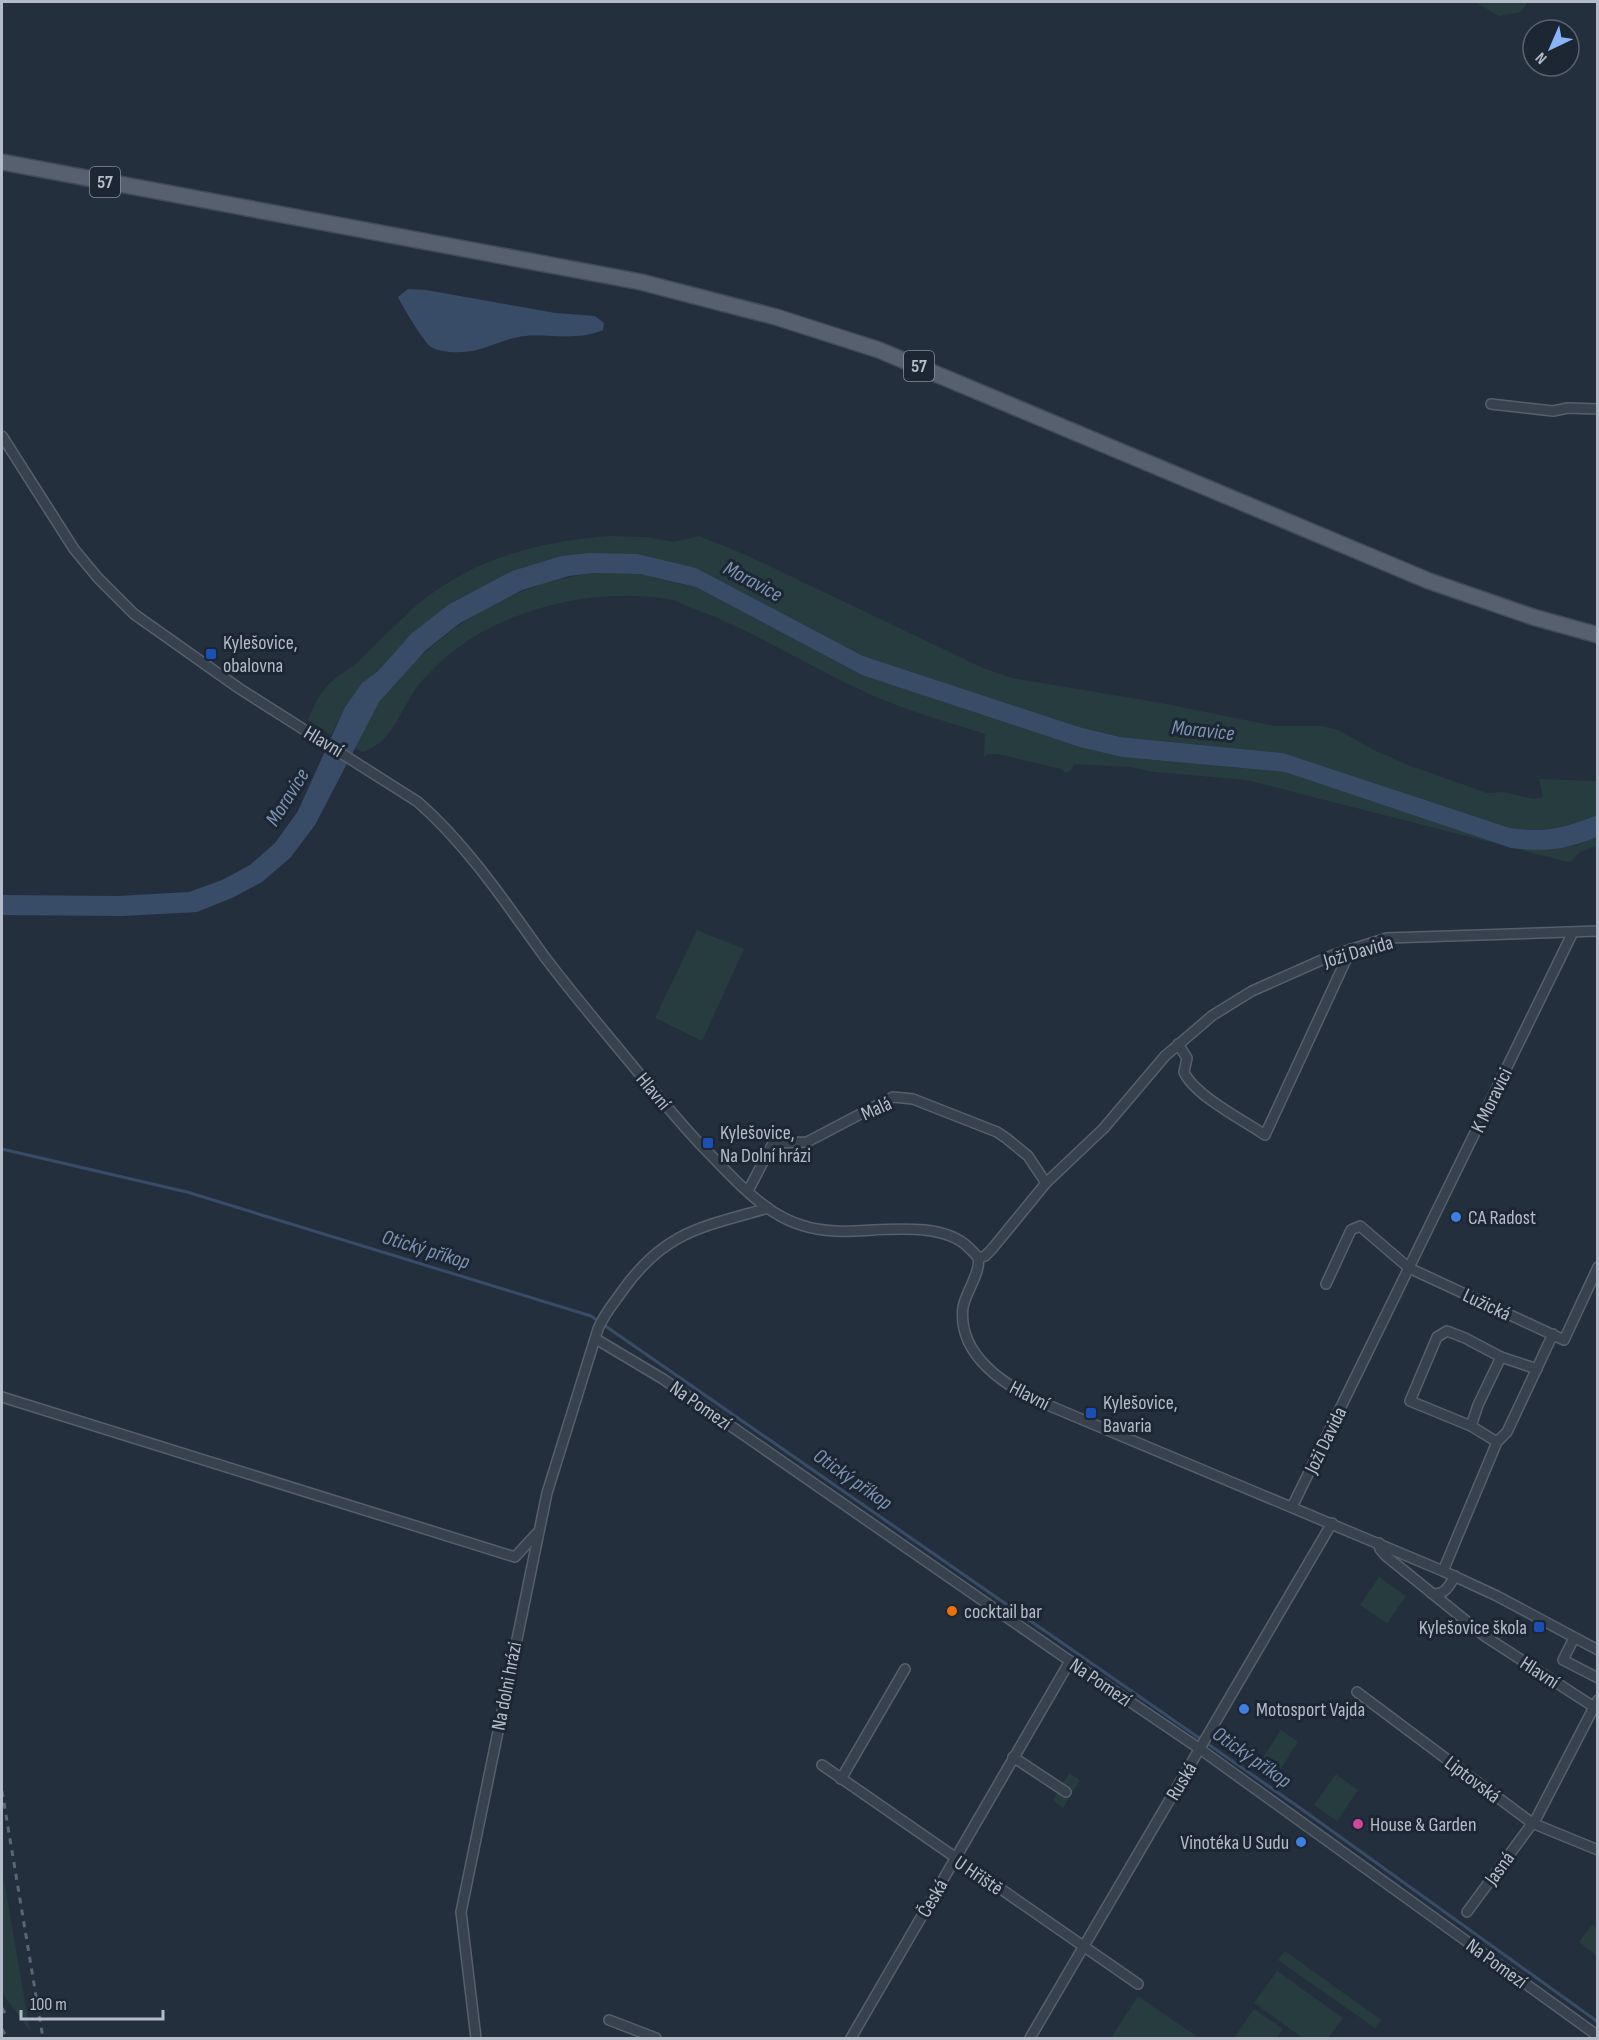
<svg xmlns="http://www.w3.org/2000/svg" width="1599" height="2040" viewBox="0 0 1599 2040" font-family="'Sofia Sans Condensed',sans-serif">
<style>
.green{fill:#263c3f}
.water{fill:#394c67}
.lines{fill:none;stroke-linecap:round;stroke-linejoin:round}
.stream{stroke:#394c67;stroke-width:3}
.minor-casing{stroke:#565f6c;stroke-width:12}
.primary-casing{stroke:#414a57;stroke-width:18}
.minor{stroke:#38414e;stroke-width:9}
.primary{stroke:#56606e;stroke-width:15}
.rail{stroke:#5a6575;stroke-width:3;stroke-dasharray:6 6;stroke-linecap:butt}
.transit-dot{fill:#1a4fb4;stroke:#1d2633;stroke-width:2}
.shop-dot{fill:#3f7fe0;stroke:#1d2633;stroke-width:2}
.food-dot{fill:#e8710a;stroke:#1d2633;stroke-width:2}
.hotel-dot{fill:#d1479c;stroke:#1d2633;stroke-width:2}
.labels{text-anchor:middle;stroke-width:6;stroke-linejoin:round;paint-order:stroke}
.shield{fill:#1d2633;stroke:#878f9c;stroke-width:1.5}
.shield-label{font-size:18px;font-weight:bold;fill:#b4bcc9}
.poi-label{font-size:20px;fill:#b4bcc9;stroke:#1d2633;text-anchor:start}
.street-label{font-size:20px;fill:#b4bcc9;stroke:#1d2633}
.water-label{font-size:21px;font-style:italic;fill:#7c92b1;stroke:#1d2633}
</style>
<rect width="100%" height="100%" fill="#242f3e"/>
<!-- green -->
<g class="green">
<path d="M1475,2h53l-7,10 -22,4z"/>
<path d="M609,536l36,1 29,5 25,-6 45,18 239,114 29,10 149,25 114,23h48l15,4 36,20 34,15 79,28 16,-1 31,7 9,-2 -4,-18 58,2v34c-33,13 -50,18 -87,13l-227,-75 -163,-16 -41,-10 -216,-71 -167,-88 -107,-15 -28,3 -49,15 -101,63 -33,37 -16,12 -17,24 -14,28 -23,-15c6,-15 12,-28 24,-39 9,-8 20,-13 29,-22 18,-18 37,-37 56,-54 57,-47 120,-63 192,-69z"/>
<path d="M594,573l46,1 56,13 166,88 260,82 163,15 226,76 63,-2 23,-9v9l-17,6 -9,10 -7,-1 -318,-81 -91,-8 -25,-5 -56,-3 -3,6 -5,3 -4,-4 -65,-15h-9l-4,3 1,-23c-40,-13 -82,-24 -120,-42 -57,-26 -109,-60 -168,-82 -9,-3 -20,-10 -30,-11 -63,-10 -129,3 -185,33 -23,13 -49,34 -65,55 -19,26 -22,53 -54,65l-10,-4c9,-15 16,-34 27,-48 55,-68 126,-116 214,-127z"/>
<path d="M697,930l47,19 -42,92 -47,-23z"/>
<path d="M1379,1577l27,19 -19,27 -27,-18z"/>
<path d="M1281,1730l17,12 -19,29 -17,-12z"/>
<path d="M1069,1773l11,7 -17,28 -10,-8z"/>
<path d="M1336,1774l22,16 -21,31 -23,-16z"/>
<path d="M2,1869l28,162 -28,-38z"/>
<path d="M1592,1924l5,4v28l-18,-14z"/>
<path d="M1285,1951l96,69 -6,8 -97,-68z"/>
<path d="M1277,1971l66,47 -15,20h-25l-49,-35z"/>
<path d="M1138,1996l61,42h-88z"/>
<path d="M1254,2009l29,20 -6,9h-43z"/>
</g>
<!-- water -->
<g class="water">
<path d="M408,289l18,1 129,23 40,3 9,7 -1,7c-26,11 -51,4 -78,6 -20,2 -36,12 -53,15 -11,2 -31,2 -41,-4 -8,-6 -28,-40 -33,-50z"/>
<path d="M589,553l48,1 59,14 167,88 216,71 41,10 163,16 227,75c37,5 54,0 87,-13v22c-32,13 -52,15 -86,11l-226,-76 -163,-15 -42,-10 -218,-72 -166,-88 -56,-13 -46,-1 -25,3 -47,14 -62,33 -34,27 -47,52 -64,123 -25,33 -28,24 -30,16 -35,14 -74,4 -121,-1v-20l116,1 71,-4 33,-12 28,-15 25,-22 23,-32 47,-104 17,-24 16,-12 33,-37 37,-29 64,-34 49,-15z"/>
</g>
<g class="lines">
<!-- stream -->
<path class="stream" d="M2,1149l185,43 404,124 709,492 298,214"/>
<!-- minor casing -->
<g class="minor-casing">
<g id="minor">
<path d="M1491,404l62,7 15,-3 30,1"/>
<path d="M2,436l72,113 24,29 36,36 106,75 178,113c50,44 87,100 126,154 27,36 56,70 84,104 23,28 46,56 71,83 23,23 46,50 73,68 18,12 41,19 63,20 37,2 105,-13 134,17 3,3 7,6 9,10 4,12 -13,36 -15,49 -6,48 42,79 80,96l400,168 54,25 101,54"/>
<path d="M1178,1044l9,14 -3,14c10,23 59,48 81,63l86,-186"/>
<path d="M748,1191l25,-48 34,-1 86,-45 20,2 84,33 9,6 22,18 18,27"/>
<path d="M978,1258l7,-2 7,-7 54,-66 58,-55 61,-72 48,-41 39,-24 81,-36 54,-17 211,-7"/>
<path d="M1326,1284l25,-54 9,-4 49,42 155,72 34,-73"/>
<path d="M596,1339l67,40 407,282 130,88 398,287"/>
<path d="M2,1397l513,160 21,-23"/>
<path d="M1471,1426l7,-21 23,-48 36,12"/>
<path d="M1497,1442l10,-10 46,-98"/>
<path d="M1292,1507l281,-575"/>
<path d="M1379,1543l1,6 6,7 100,81 108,70 4,-7"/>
<path d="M1443,1571l54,-129 -26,-16 -61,-25 27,-64 10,-6 18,7 36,19"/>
<path d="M1431,1593c13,4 18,-7 24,-17"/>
<path d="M1574,1638l-11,22 35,18"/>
<path d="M1357,1692l175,131 66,27"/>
<path d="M1013,1757l53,35"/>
<path d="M822,1765l316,219"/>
<path d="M841,1779l64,-110"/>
<path d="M1467,1912l70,-95 57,-110"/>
<path d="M609,2020l47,18"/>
<path d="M476,2038l-15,-126 86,-419 51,-164c6,-15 16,-26 25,-39 42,-59 79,-63 145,-82"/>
<path d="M851,2038l219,-377"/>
<path d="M1030,2038l302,-515"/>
</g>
</g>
<!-- primary casing -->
<g class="primary-casing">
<path id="primary" d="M2,162l639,120 135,35 103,33 550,231 104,36 65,18"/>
</g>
<!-- minor -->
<use href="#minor" class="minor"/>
<!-- primary -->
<use href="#primary" class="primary"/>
<!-- rail -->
<g class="rail">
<path d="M2,1791l41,247"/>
<path d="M2,2008l3,5"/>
<path d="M2,2029l5,9"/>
</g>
</g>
<!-- markers -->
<g class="transit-dot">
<rect x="205" y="648" width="12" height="12" rx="3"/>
<rect x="702" y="1137" width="12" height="12" rx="3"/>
<rect x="1085" y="1407" width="12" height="12" rx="3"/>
<rect x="1533" y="1621" width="12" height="12" rx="3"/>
</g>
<g class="shop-dot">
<circle cx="1456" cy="1217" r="6"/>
<circle cx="1244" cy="1709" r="6"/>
<circle cx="1301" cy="1842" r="6"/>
</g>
<circle class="food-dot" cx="952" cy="1611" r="6"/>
<circle class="hotel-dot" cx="1358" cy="1824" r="6"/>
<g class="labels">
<!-- shield labels -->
<g class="shield">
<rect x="90" y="167" width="30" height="30" rx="4.5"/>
<rect x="904" y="351" width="30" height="30" rx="4.5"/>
</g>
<g class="shield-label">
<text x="105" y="188">57</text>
<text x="919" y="372">57</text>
</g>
<!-- poi labels -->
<g class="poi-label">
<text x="223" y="649">Kylešovice,<tspan x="223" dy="23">obalovna</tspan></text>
<text x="720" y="1139">Kylešovice,<tspan x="720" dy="23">Na Dolní hrázi</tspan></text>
<text x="1468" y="1224">CA Radost</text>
<text x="1103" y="1409">Kylešovice,<tspan x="1103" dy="23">Bavaria</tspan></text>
<text x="964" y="1618">cocktail bar</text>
<text x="1527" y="1634" text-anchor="end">Kylešovice škola</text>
<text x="1256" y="1716">Motosport Vajda</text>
<text x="1370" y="1831">House &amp; Garden</text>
<text x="1289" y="1849" text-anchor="end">Vinotéka U Sudu</text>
</g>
<!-- street labels -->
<g class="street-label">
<text transform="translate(324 741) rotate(31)" y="7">Hlavní</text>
<text transform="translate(1358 951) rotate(-16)" y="7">Joži Davida</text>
<text transform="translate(654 1091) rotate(50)" y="7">Hlavní</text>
<text transform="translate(1491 1100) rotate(-64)" y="7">K Moravici</text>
<text transform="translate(876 1108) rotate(-24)" y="7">Malá</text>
<text transform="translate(1487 1304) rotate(25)" y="7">Lužická</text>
<text transform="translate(1030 1395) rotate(27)" y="7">Hlavní</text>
<text transform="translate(701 1405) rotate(35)" y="7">Na Pomezí</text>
<text transform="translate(1325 1440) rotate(-64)" y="7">Joži Davida</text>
<text transform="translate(1540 1672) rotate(33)" y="7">Hlavní</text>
<text transform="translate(1101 1682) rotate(34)" y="7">Na Pomezí</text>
<text transform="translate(506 1686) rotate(-79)" y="7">Na dolni hrázi</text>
<text transform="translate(1473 1779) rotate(37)" y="7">Liptovská</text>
<text transform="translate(1181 1781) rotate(-59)" y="7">Ruská</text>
<text transform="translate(1499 1868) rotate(-54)" y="7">Jasná</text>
<text transform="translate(979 1875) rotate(34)" y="7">U Hřiště</text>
<text transform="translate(932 1898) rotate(-60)" y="7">Česká</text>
<text transform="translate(1497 1963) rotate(36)" y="7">Na Pomezí</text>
</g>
<!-- water labels -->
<g class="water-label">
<text transform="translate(753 581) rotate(28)" y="7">Moravice</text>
<text transform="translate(1203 730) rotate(6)" y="7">Moravice</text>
<text transform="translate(287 797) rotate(-58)" y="7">Moravice</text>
<text transform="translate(426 1249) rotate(17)" y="7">Otický příkop</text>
<text transform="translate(853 1479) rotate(35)" y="7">Otický příkop</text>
<text transform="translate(1252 1757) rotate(35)" y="7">Otický příkop</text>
</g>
</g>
<!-- border -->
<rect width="1599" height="2040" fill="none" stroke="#b4bcc9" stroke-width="6"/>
<!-- north arrow -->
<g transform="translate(1551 48) rotate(224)"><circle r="28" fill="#1d2633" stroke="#59626f" stroke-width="1.5"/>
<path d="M0-4.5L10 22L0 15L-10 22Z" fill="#8ab4f8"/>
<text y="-9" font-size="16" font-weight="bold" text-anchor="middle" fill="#b4bcc9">N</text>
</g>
<!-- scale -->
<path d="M21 2010v9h142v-9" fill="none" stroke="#b4bcc9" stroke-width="3"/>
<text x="30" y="2010" font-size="18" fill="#b4bcc9" stroke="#1d2633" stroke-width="4.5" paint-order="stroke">100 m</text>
</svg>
